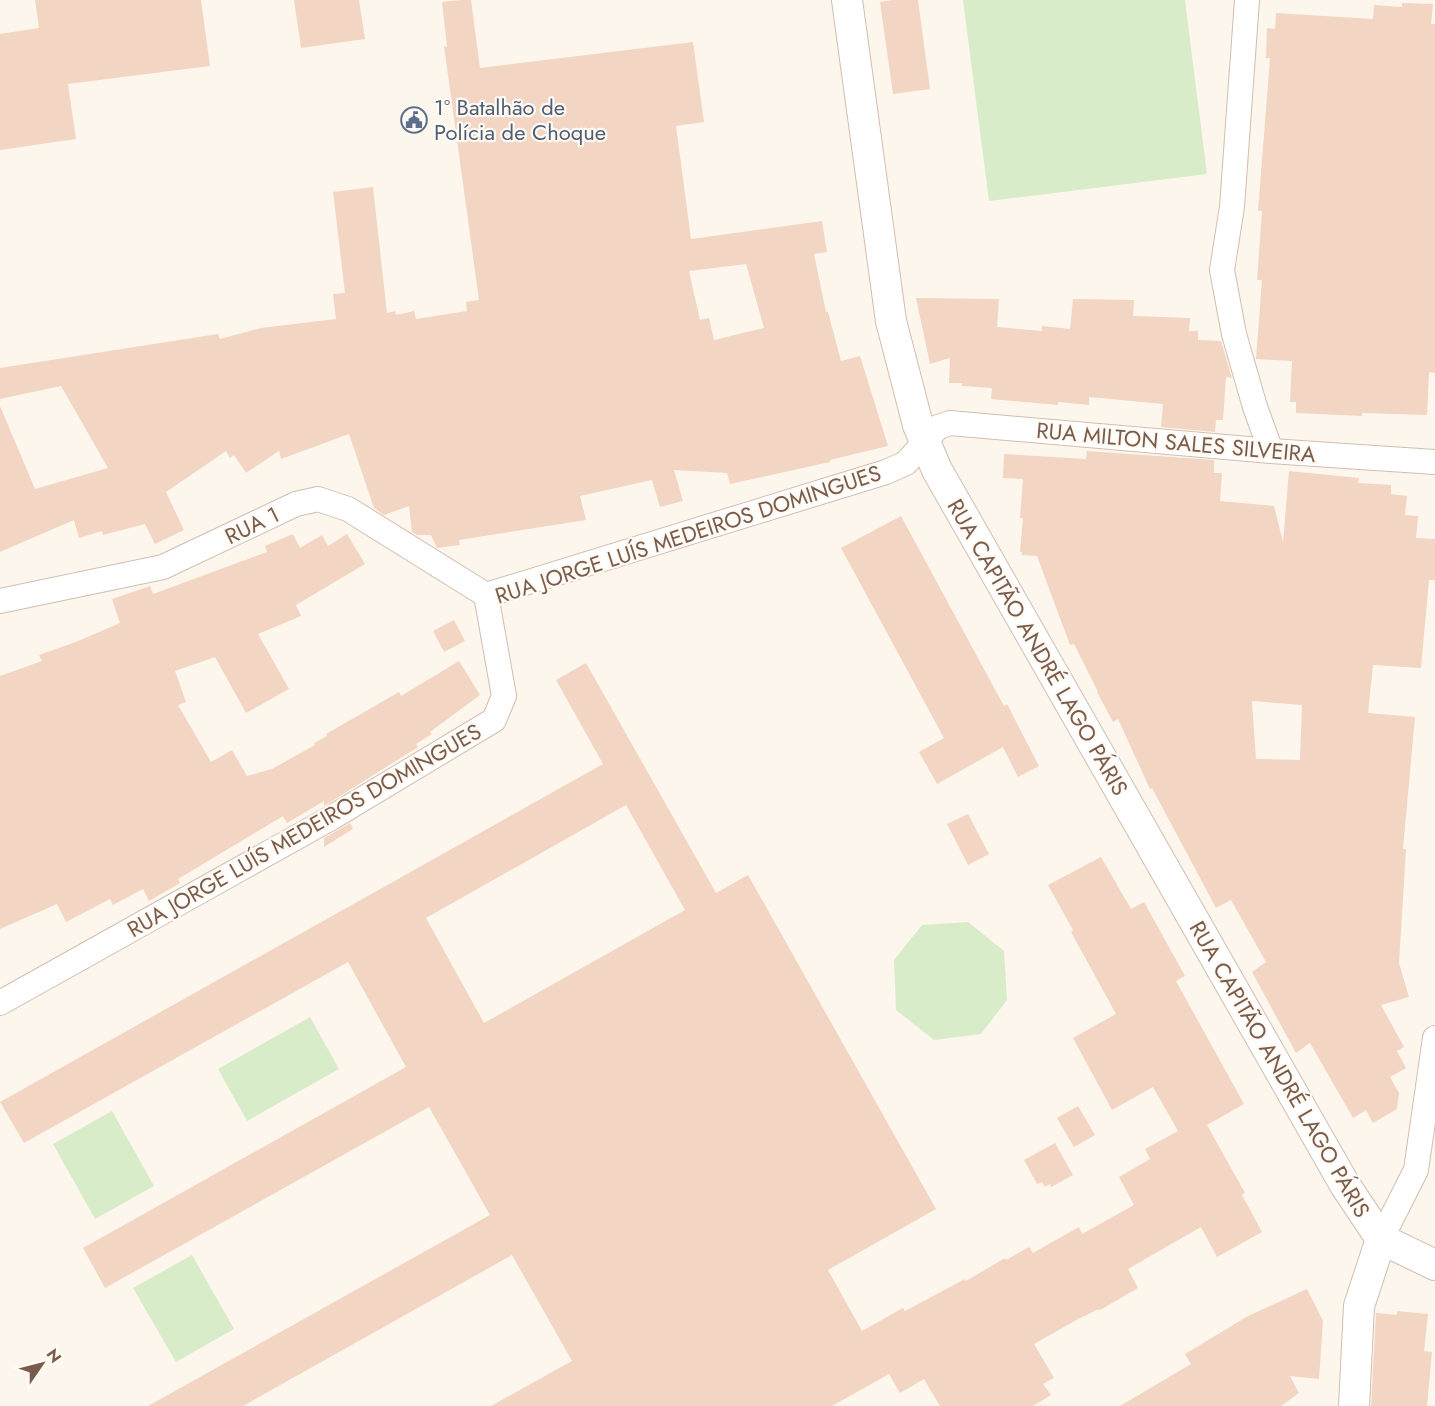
<svg xmlns="http://www.w3.org/2000/svg" width="1435" height="1406" viewBox="0 0 1435 1406" font-family="Jost,sans-serif">
<style>
.green{fill:#d8ecc9}
.building{fill:#f3d5c3;fill-rule:evenodd}
.lines{fill:none;stroke-linecap:round;stroke-linejoin:round}
.minor-casing{stroke:#d1beb0;stroke-width:26}
.tertiary-casing{stroke:#d1beb0;stroke-width:32}
.minor{stroke:#fff;stroke-width:24}
.tertiary{stroke:#fff;stroke-width:30}
.labels{text-anchor:middle;stroke-width:4.5;stroke-linejoin:round;paint-order:stroke}
.service-label{font-size:22px;fill:#4e5e75;stroke:#fffaf3;text-anchor:start}
.street-label{font-size:22px;fill:#7a5c4d;stroke:#fffaf3}
</style>
<rect width="100%" height="100%" fill="#fdf6ec"/>
<!-- green -->
<g class="green">
<path d="M963,0h222l22,174 -218,27z"/>
<path d="M968,922l36,29 3,49 -26,34 -47,6 -38,-30 -2,-50 28,-35z"/>
<path d="M310,1017l29,52 -92,52 -29,-52z"/>
<path d="M112,1111l42,75 -59,33 -42,-75z"/>
<path d="M192,1255l42,74 -58,33 -43,-74z"/>
</g>
<!-- building -->
<g class="building">
<path d="M35,0h166l9,66 -142,18 8,55 -76,11v-116l39,-6z"/>
<path d="M294,0h65l6,39 -64,9z"/>
<path d="M461,0h10l9,68 213,-26 11,80 -28,4 15,113 131,-18 5,31 -13,2 12,58h2l13,49 19,-5 28,90 -58,14v2l-100,22 -3,-11 -53,-3 9,31 -23,6 -8,-27 -72,16 6,24 -127,20 1,5 -23,3 -6,-13h-14l-5,-3 -3,-26 -25,9 -10,-7 -25,-74 -68,25 -2,-8 -33,22 -12,-18 -4,3 -4,-7 -60,41 18,38 -29,14 -10,-20 -42,11 -1,-4 -23,7 -5,-18 -74,32v-146l35,83 73,-21 -47,-82 -61,13v-31l218,-34 2,5 41,-11 75,-9 -3,-25 12,-1 -12,-101 40,-5 14,126 8,-2 1,4 18,-4 2,8 51,-8 -1,-9 13,-2 -35,-254 3,1 -5,-45zM746,264l18,64 -50,12 -5,-22 -9,2 -11,-49z"/>
<path d="M893,0h25l12,89 -37,5 -13,-92z"/>
<path d="M1402,3l31,1 -2,20h4v349l-6,-1 -2,43 -65,-2v3l-66,-3v-11h-6l2,-41 -36,-2 6,-79h-5l5,-69h-4l12,-153h-4l1,-30 8,1 1,-16 97,6 1,-14 28,2z"/>
<path d="M916,298l83,1 -2,28 45,4v-5l28,3 3,-30 61,1 -1,16 57,2 -1,13h9v9l23,1 11,37 -6,-1 -3,43h-7l-1,12 -54,-5 2,-23 -74,-7v8l-31,-3v3l-67,-6 1,-11 -30,-2v-3h-13l1,-25 -20,6z"/>
<path d="M1087,451l127,9v13h8l-2,28 54,5 9,36 6,-71 70,7 -1,5 33,2v9l16,2 -2,19 13,1 -2,22 19,1v41h-6l-8,88 -48,-3 -5,48 47,4 -12,132h3l-7,114 10,34 -28,8 23,42 -7,4 9,17 -16,9 9,16 -2,16 -24,14 -7,-13 -13,8 -43,-75 -14,10 -44,-81 14,-10 -35,-62 -15,8 -64,-120 -2,1 -32,-70 -5,3 -16,-30h1l-24,-48 -4,1 -33,-89 -15,-1v-3h-2l3,-34h-3l3,-39 -20,-1 1,-24 82,5zM1252,701l50,4 -2,55 -44,-1z"/>
<path d="M901,516l103,190 3,-2 32,62 -21,11 -15,-30 -66,37 -18,-32 25,-14 -103,-190z"/>
<path d="M293,534l7,14 22,-13 6,11 19,-12 18,30 -69,41 5,11 -43,18 31,55 -43,24 -31,-56 -40,14 11,31 -8,3 33,57 21,-12 15,26 25,-7 43,-24 -1,-2 13,-7 -1,-2 73,-42 2,4 58,-35 21,34 -50,37 2,2 -16,10 2,3 -35,22 -59,37v-5l-37,22 -4,-7 -105,63 2,4 -31,18 -6,-12 -30,16 -3,-6 -44,23 -9,-18 -57,25v-253l42,-15 -3,-6 37,-13 44,-19 -8,-24 38,-13 3,8 114,-42 -2,-6z"/>
<path d="M454,620l11,21 -21,11 -11,-21z"/>
<path d="M586,663l130,230 32,-18 188,334 -108,61 34,61 41,-23 2,3 60,-32 1,2 39,-23 1,2 23,-13 4,6 46,-26 3,7 52,-29 -15,-28 31,-18 -5,-10 33,-18 -25,-44 -41,23 -39,-72 43,-24 -45,-82 2,-2 -25,-45 53,-28 30,52 13,-7 41,74 -9,5 68,123 -37,21 38,68 -3,2 20,37 -45,25 -16,-30 -73,42 10,19 -38,22 -1,-1 -21,10 -44,25 20,34 -11,6 8,11 -18,11h-93l-16,-27 -24,14 -11,-19 -57,32h-341l81,-45 -60,-106 -269,151h-95l342,-191 -61,-108 -324,181 -22,-40 323,-181 -58,-105 -324,181 -24,-41 603,-338 -47,-84zM626,805l59,105 -201,113 -58,-105z"/>
<path d="M968,814l21,40 -21,11 -21,-41z"/>
<path d="M350,823l3,6 -29,18v-9z"/>
<path d="M1078,1106l17,29 -21,12 -17,-29z"/>
<path d="M1055,1143l18,32 -22,12 -1,-3 -5,3 -3,-5 -5,2 -13,-24z"/>
<path d="M1307,1289l16,32 -4,58 -29,-3 9,17 -18,13h-161l71,-42 -6,-10 63,-38z"/>
<path d="M1397,1311l31,3 -4,37 8,1 -5,54h-56l5,-93 21,2z"/>
</g>
<g class="lines">
<!-- minor casing -->
<g class="minor-casing">
<g id="minor">
<path d="M1247,0l-15,207 -10,63 12,64 21,73 16,44"/>
<path d="M0,601l163,-34 133,-63 22,-5 30,10 138,86"/>
<path d="M0,1003l331,-185 163,-98 10,-24 -18,-101 400,-123 20,-9 32,-36 12,-4 321,28 164,11"/>
<path d="M1381,1239l35,-69 19,-132"/>
</g>
</g>
<!-- tertiary casing -->
<g class="tertiary-casing">
<g id="tertiary">
<path d="M847,0l44,321 27,104 19,45 408,715 36,54"/>
<path d="M1381,1239l54,26"/>
<path d="M1354,1406l5,-100 22,-67"/>
</g>
</g>
<!-- minor -->
<use href="#minor" class="minor"/>
<!-- tertiary -->
<use href="#tertiary" class="tertiary"/>
</g>
<!-- icons -->
<defs>
<g id="civic-ring" transform="scale(1.35)"><circle r="9.5" fill="#fffaf3" stroke="#5c6f8a" stroke-width="1.5"/><path d="M-.6-6.5H3V-4.5H.6V-3L4-1V1h2V6H-6V1h2V-1L-.6-3ZM-1.2 2.5V6h2.4V2.5Z" fill="#5c6f8a"/></g>
</defs>
<g fill-rule="evenodd">
<use href="#civic-ring" x="414" y="120"/>
</g>
<g class="labels">
<!-- service labels -->
<g class="service-label">
<text x="434" y="115">1º Batalhão de<tspan x="434" dy="25">Polícia de Choque</tspan></text>
</g>
<!-- street labels -->
<g class="street-label">
<text transform="translate(1176 442) rotate(5)" y="8">RUA MILTON SALES SILVEIRA</text>
<text transform="translate(252 525) rotate(-26)" y="8">RUA 1</text>
<text transform="translate(688 534) rotate(-18)" y="8">RUA JORGE LUÍS MEDEIROS DOMINGUES</text>
<text transform="translate(1038 647) rotate(60)" y="8">RUA CAPITÃO ANDRÉ LAGO PÁRIS</text>
<text transform="translate(304 830) rotate(-30)" y="8">RUA JORGE LUÍS MEDEIROS DOMINGUES</text>
<text transform="translate(1280 1069) rotate(60)" y="8">RUA CAPITÃO ANDRÉ LAGO PÁRIS</text>
</g>
</g>
<!-- north arrow -->
<g transform="translate(42 1364) rotate(55)" stroke="#fffaf3" stroke-width="4.5" paint-order="stroke">
<path d="M0-4.5L10 22L0 15L-10 22Z" fill="#7a5c4d"/>
<text y="-9" font-size="16" font-weight="bold" text-anchor="middle" fill="#7a5c4d">N</text>
</g>
</svg>
